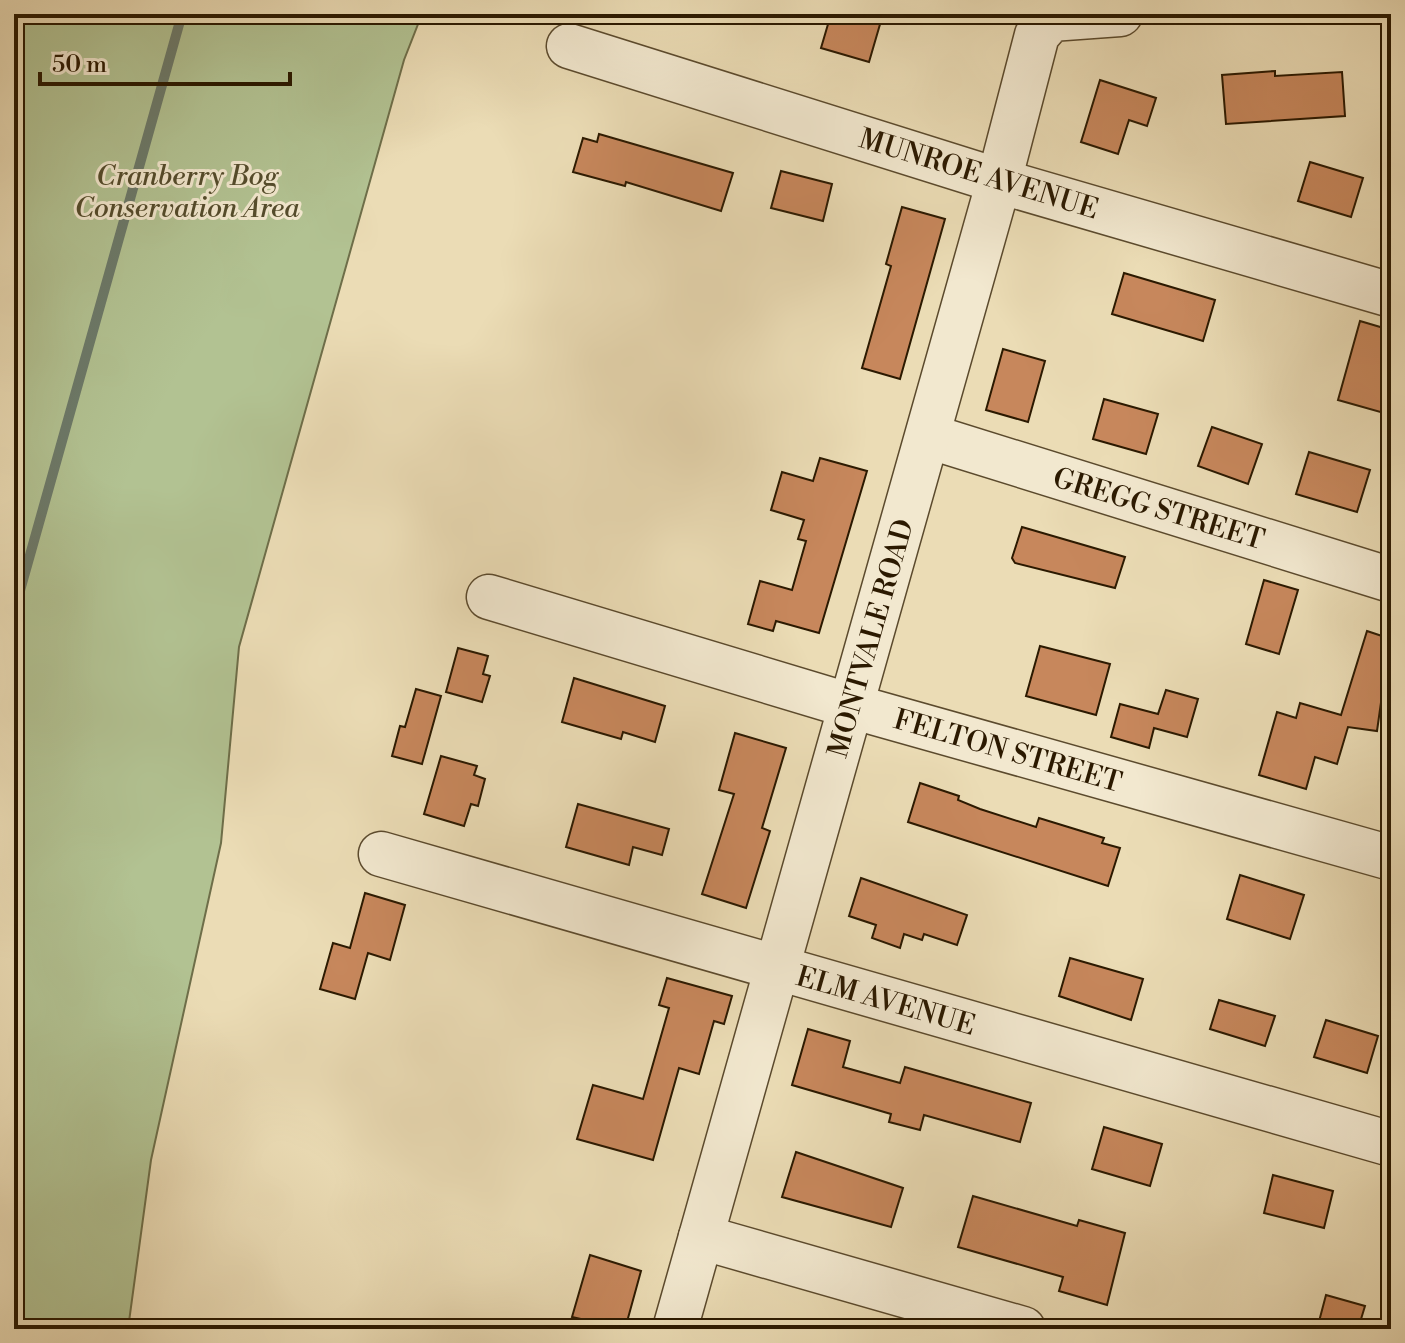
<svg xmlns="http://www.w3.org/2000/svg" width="1405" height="1343" viewBox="0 0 1405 1343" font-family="'Libre Bodoni',serif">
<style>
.green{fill:#b2c292;stroke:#6e6e49;stroke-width:2}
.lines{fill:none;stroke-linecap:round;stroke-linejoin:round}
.stream{stroke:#6c7a6a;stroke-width:10}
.building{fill:#c7875c;stroke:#2b1900;stroke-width:2}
.minor-casing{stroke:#5b4a2d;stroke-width:47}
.minor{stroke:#f2e8cf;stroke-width:44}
.labels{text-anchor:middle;stroke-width:6;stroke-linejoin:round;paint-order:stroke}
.street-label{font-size:28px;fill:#2b1900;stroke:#f2e8cf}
.park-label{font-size:28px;font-style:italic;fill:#544c2c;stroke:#f2e8cf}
</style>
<rect width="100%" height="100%" fill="#ebdcb5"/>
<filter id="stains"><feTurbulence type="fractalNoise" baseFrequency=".0025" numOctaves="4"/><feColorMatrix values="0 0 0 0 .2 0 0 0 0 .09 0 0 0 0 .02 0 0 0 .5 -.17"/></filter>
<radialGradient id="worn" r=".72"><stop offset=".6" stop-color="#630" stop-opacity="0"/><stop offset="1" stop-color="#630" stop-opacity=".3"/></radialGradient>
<!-- green -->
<path class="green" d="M14,14h408l-18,46 -165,587 -18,196 -70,317 -23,169h-114z"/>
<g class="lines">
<!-- stream -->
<path class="stream" d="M14,612l168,-598"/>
</g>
<!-- building -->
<g class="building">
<path d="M831,14h52l-14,48 -48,-14z"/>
<path d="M1275,71v5l67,-4 3,44 -119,8 -4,-49z"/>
<path d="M1100,80l56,18 -9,28 -18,-6 -11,34 -37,-12z"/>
<path d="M599,134l134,39 -12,38 -95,-29 -1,4 -52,-14 10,-34 14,4z"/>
<path d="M1310,162l53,16 -12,39 -53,-16z"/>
<path d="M781,171l51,13 -9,37 -52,-13z"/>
<path d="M902,207l43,12 -45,160 -38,-11 29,-102 -5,-2z"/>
<path d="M1124,273l91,27 -12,41 -91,-27z"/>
<path d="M1360,321l27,8 -4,15 8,2v69l-53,-15z"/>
<path d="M1003,349l42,12 -17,61 -42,-12z"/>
<path d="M1104,399l54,15 -12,40 -53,-15z"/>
<path d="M1212,427l50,17 -14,40 -50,-18z"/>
<path d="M1309,452l61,18 -13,42 -61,-18z"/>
<path d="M820,458l47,13 -48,162 -43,-12 -3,10 -25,-7 12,-43 32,9 14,-49 -8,-2 6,-19 -33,-10 11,-38 31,9z"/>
<path d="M1022,527l103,30 -10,31 -100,-25 -3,-5z"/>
<path d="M1264,580l34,10 -19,64 -33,-10z"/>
<path d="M1367,631l24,8v44l-7,-2 -7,50 -29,-4 -11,37 -22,-7 -9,32 -47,-14 18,-63 19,6 4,-15 41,12z"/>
<path d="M1040,646l70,18 -14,51 -70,-19z"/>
<path d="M458,648l30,8 -5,18 7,2 -8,26 -36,-10z"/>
<path d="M574,678l91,28 -10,36 -32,-10 -2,7 -59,-17z"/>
<path d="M416,689l25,7 -19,68 -30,-8 8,-30 5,1z"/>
<path d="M1166,690l32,9 -11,38 -33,-9 -5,20 -38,-11 9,-33 38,10z"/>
<path d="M735,733l51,15 -24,80 8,3 -24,77 -44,-14 32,-100 -15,-4z"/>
<path d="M441,756l36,10 -3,9 11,4 -7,27 -7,-2 -7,22 -40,-12z"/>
<path d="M920,783l39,13 -1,4 22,9 56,18 3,-9 65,20 -2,5 18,5 -12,38 -200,-64z"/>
<path d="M578,804l91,25 -7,26 -29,-8 -4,18 -63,-18z"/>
<path d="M1240,875l64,20 -14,44 -63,-20z"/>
<path d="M861,878l106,37 -10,30 -33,-11 -2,6 -18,-6 -4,14 -28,-10 4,-13 -27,-9z"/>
<path d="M365,893l40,12 -15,55 -22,-7 -13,46 -35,-10 13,-46 17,5z"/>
<path d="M1070,958l73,21 -12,41 -72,-24z"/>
<path d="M667,978l65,18 -8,28 -10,-3 -15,53 -20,-6 -26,92 -76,-21 16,-54 50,14 26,-91 -10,-3z"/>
<path d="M1219,1000l56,16 -10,30 -55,-17z"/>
<path d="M1326,1020l52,16 -11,37 -53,-16z"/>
<path d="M808,1029l42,12 -7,26 57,16 5,-16 126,36 -11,39 -96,-27 -4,15 -31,-8 2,-8 -99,-29z"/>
<path d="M1104,1127l58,17 -12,42 -58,-17z"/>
<path d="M796,1152l107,36 -12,39 -109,-30z"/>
<path d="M1273,1175l60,16 -9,37 -60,-15z"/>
<path d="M973,1196l104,30 2,-6 46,13 -18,72 -48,-14 4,-14 -105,-30z"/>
<path d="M590,1255l51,16 -16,58 -53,-12z"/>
<path d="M1326,1295l39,11 -7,23h-41z"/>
</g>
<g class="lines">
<!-- minor casing -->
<g class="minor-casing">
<g id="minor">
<path d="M569,46l430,135 392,114"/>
<path d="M928,436l463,144"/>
<path d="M489,597l362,109 540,152"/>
<path d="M381,854l1010,290"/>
<path d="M701,1237l322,92"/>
<path d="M675,1329l324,-1148 38,-146 14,-16 69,-5"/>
</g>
</g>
<!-- minor -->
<use href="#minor" class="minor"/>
</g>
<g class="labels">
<!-- street labels -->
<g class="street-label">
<text transform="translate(979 173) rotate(17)" y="10">MUNROE AVENUE</text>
<text transform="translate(1159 508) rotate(17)" y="10">GREGG STREET</text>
<text transform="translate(870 638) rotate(-74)" y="10">MONTVALE ROAD</text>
<text transform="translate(1008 750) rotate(16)" y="10">FELTON STREET</text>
<text transform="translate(886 1000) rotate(16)" y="10">ELM AVENUE</text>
</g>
<!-- park labels -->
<g class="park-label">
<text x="187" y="185">Cranberry Bog<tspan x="187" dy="32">Conservation Area</tspan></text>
</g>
</g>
<!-- margin -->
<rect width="1405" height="1343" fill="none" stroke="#ebdcb5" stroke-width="48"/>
<rect x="16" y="16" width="1373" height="1311" fill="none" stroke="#2b1900" stroke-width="4"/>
<rect x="24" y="24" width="1357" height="1295" fill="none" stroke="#2b1900" stroke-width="2"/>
<!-- scale -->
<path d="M40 72v12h250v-12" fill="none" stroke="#2b1900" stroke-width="4"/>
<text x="52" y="72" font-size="24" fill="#2b1900" stroke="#f2e8cf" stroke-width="6" paint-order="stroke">50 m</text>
<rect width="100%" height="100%" filter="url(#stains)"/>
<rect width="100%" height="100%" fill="url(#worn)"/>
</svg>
